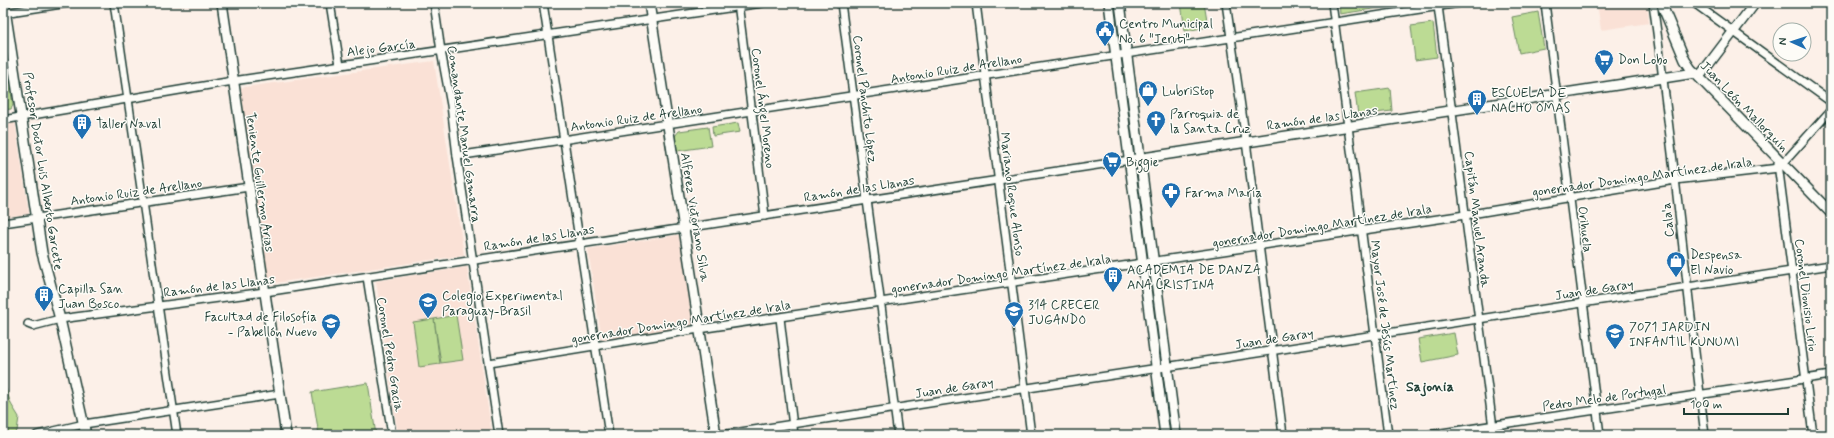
<svg xmlns="http://www.w3.org/2000/svg" width="1834" height="438" viewBox="0 0 1834 438" font-family="Mynerve,sans-serif">
<style>
.built{fill:#fae1d6}
.green{fill:#bcdb94;stroke:#6e8c64}
.lines{fill:none;stroke-linecap:round;stroke-linejoin:round}
.street-casing{stroke:#1f3d34;stroke-width:10}
.secondary-casing{stroke:#1f3d34;stroke-width:12}
.street{stroke:#fdfcf7;stroke-width:7}
.secondary{stroke:#fdfcf7;stroke-width:9}
.labels{text-anchor:middle;stroke-width:3;stroke-linejoin:round;paint-order:stroke}
.poi-label{font-size:13px;fill:#1f3d34;stroke:#fdfcf7;text-anchor:start}
.street-label{font-size:13px;fill:#1f3d34;stroke:#fdfcf7}
.neighbourhood-label{font-size:14px;font-weight:bold;fill:#1f3d34;stroke:#fdfcf7}
</style>
<rect width="100%" height="100%" fill="#fcf0e8"/>
<filter id="ink" filterUnits="userSpaceOnUse"><feTurbulence type="fractalNoise" baseFrequency=".025" numOctaves="2"/><feDisplacementMap in="SourceGraphic" scale="8" xChannelSelector="R" yChannelSelector="G"/><feConvolveMatrix kernelMatrix="1 2 1 2 8 2 1 2 1" color-interpolation-filters="sRGB"/></filter>
<g filter="url(#ink)">
<!-- built -->
<g class="built">
<path d="M1597,3h50l2,20 -48,7z"/>
<path d="M434,61l30,194 -196,29 -30,-196z"/>
<path d="M15,122l14,92 -26,3v-93z"/>
<path d="M679,235l15,91 -92,15 -14,-92z"/>
<path d="M467,267l25,168h-94l-22,-154z"/>
</g>
<!-- green -->
<g class="green">
<path d="M1181,3h23l4,24 -23,4z"/>
<path d="M1339,3h73l-72,11z"/>
<path d="M1538,12l6,36 -25,5 -7,-36z"/>
<path d="M1433,23l4,34 -22,3 -4,-34z"/>
<path d="M3,41l10,64 -2,4 -8,1z"/>
<path d="M1121,61l2,1 12,89 -2,2z"/>
<path d="M1390,88l2,23 -34,4 -3,-22z"/>
<path d="M738,123l2,9 -27,4 -1,-9z"/>
<path d="M708,127l3,19 -34,5 -2,-15 4,-5z"/>
<path d="M1135,166l2,1 11,87 -2,2z"/>
<path d="M1148,271l2,1 12,86 -2,2z"/>
<path d="M456,315l7,45 -22,3 -7,-44z"/>
<path d="M434,319l6,45 -21,3 -6,-45z"/>
<path d="M1454,333l4,22 -36,7 -4,-23z"/>
<path d="M368,383l8,52h-57l-7,-43z"/>
<path d="M3,385l3,4 5,15 8,13 -2,14 -4,4h-10z"/>
</g>
<g class="lines">
<!-- street casing -->
<g class="street-casing">
<g id="street">
<path d="M114,3l63,432"/>
<path d="M330,3l10,62"/>
<path d="M434,3l7,48 10,54 6,51 42,279"/>
<path d="M543,3l66,432"/>
<path d="M738,3l27,213"/>
<path d="M841,3l57,432"/>
<path d="M976,3l55,432"/>
<path d="M1226,3l20,138 37,294"/>
<path d="M1332,3l56,432"/>
<path d="M1545,3l55,432"/>
<path d="M1653,3c20,144 34,288 52,432"/>
<path d="M1694,3l137,99"/>
<path d="M1438,6l56,429"/>
<path d="M3,13l65,-10"/>
<path d="M3,120l230,-39 529,-78"/>
<path d="M457,156l1003,-153"/>
<path d="M1778,164l35,271"/>
<path d="M3,223l246,-36"/>
<path d="M367,277l25,158"/>
<path d="M780,318l14,117"/>
<path d="M28,324l5,2 27,-7 205,-27 865,-132"/>
<path d="M489,363l210,-34 766,-114 210,-35 104,-12 52,-58"/>
<path d="M37,435l47,-11 196,-30"/>
<path d="M721,435l1110,-170"/>
<path d="M1428,435l403,-60"/>
</g>
</g>
<!-- secondary casing -->
<g class="secondary-casing">
<g id="secondary">
<path d="M4,3l38,250 18,66 26,116"/>
<path d="M222,3l64,432"/>
<path d="M649,3l67,432"/>
<path d="M1109,3l56,432"/>
<path d="M1120,3l56,432"/>
<path d="M1661,3l24,57 6,9 140,144"/>
<path d="M1699,77l56,-74"/>
<path d="M1130,160l565,-87"/>
</g>
</g>
<!-- street -->
<use href="#street" class="street"/>
<!-- secondary -->
<use href="#secondary" class="secondary"/>
</g>
</g>
<!-- icons -->
<defs>
<g id="civic-pin" transform="scale(1)"><path d="M0 17L-7.5 6A9.5 9.5 0 1 1 7.5 6Z" fill="#1f6fb2" stroke="#fdfcf7"/><path d="M-.6-6.5H3V-4.5H.6V-3L4-1V1h2V6H-6V1h2V-1L-.6-3ZM-1.2 2.5V6h2.4V2.5Z" fill="#fff"/></g>
<g id="supermarket-pin" transform="scale(1)"><path d="M0 17L-7.5 6A9.5 9.5 0 1 1 7.5 6Z" fill="#1f6fb2" stroke="#fdfcf7"/><path d="M-6-5.5h2.5l.6 2H6L4.5 2H-2.5L-4.4-4H-6ZM-1.5 3.2a1.3 1.3 0 1 0 .1 0ZM3 3.2a1.3 1.3 0 1 0 .1 0Z" fill="#fff"/></g>
<g id="shop-pin" transform="scale(1)"><path d="M0 17L-7.5 6A9.5 9.5 0 1 1 7.5 6Z" fill="#1f6fb2" stroke="#fdfcf7"/><path d="M-5-2.5h2.3a2.7 3.5 0 0 1 5.4 0H5L5.5 6h-11ZM-1.5-2.5h3a1.5 2.3 0 0 0-3 0Z" fill="#fff"/></g>
<g id="building-pin" transform="scale(1)"><path d="M0 17L-7.5 6A9.5 9.5 0 1 1 7.5 6Z" fill="#1f6fb2" stroke="#fdfcf7"/><path d="M-4-6H4V6H1V3H-1V6H-4ZM-2.5-4.3h1.7v1.8h-1.7ZM.8-4.3h1.7v1.8H.8ZM-2.5-1h1.7V.8h-1.7ZM.8-1h1.7V.8H.8Z" fill="#fff"/></g>
<g id="church-pin" transform="scale(1)"><path d="M0 17L-7.5 6A9.5 9.5 0 1 1 7.5 6Z" fill="#1f6fb2" stroke="#fdfcf7"/><path d="M-1.2-6h2.4v3.5h3.3v2.4h-3.3V6h-2.4V-.1h-3.3v-2.4h3.3Z" fill="#fff"/></g>
<g id="pharmacy-pin" transform="scale(1)"><path d="M0 17L-7.5 6A9.5 9.5 0 1 1 7.5 6Z" fill="#1f6fb2" stroke="#fdfcf7"/><path d="M-2-6h4v4h4v4h-4v4h-4v-4h-4v-4h4Z" fill="#fff"/></g>
<g id="university-pin" transform="scale(1)"><path d="M0 17L-7.5 6A9.5 9.5 0 1 1 7.5 6Z" fill="#1f6fb2" stroke="#fdfcf7"/><path d="M0-5L7-2L0 1L-7-2ZM-4 1L0 2.5L4 1V4Q0 6-4 4Z" fill="#fff"/></g>
<g id="school-pin" transform="scale(1)"><path d="M0 17L-7.5 6A9.5 9.5 0 1 1 7.5 6Z" fill="#1f6fb2" stroke="#fdfcf7"/><path d="M0-5L7-2L0 1L-7-2ZM-4 1L0 2.5L4 1V4Q0 6-4 4Z" fill="#fff"/></g>
</defs>
<g fill-rule="evenodd">
<use href="#civic-pin" x="1105" y="30"/>
<use href="#supermarket-pin" x="1604" y="59"/>
<use href="#shop-pin" x="1148" y="90"/>
<use href="#building-pin" x="1477" y="99"/>
<use href="#church-pin" x="1156" y="120"/>
<use href="#building-pin" x="82" y="123"/>
<use href="#supermarket-pin" x="1112" y="161"/>
<use href="#pharmacy-pin" x="1171" y="192"/>
<use href="#shop-pin" x="1676" y="261"/>
<use href="#building-pin" x="1113" y="276"/>
<use href="#building-pin" x="44" y="295"/>
<use href="#university-pin" x="428" y="302"/>
<use href="#school-pin" x="1014" y="311"/>
<use href="#school-pin" x="331" y="323"/>
<use href="#school-pin" x="1615" y="333"/>
</g>
<g class="labels">
<!-- poi labels -->
<g class="poi-label">
<text x="1119" y="28">Centro Municipal<tspan x="1119" dy="15">No. 6 "Jeruti"</tspan></text>
<text x="1618" y="64">Don Lobo</text>
<text x="1162" y="95">LubriStop</text>
<text x="1491" y="97">ESCUELA DE<tspan x="1491" dy="15">NACHO OMAS</tspan></text>
<text x="1170" y="118">Parroquia de<tspan x="1170" dy="15">la Santa Cruz</tspan></text>
<text x="96" y="128">Taller Naval</text>
<text x="1126" y="166">Biggie</text>
<text x="1185" y="197">Farma María</text>
<text x="1690" y="259">Despensa<tspan x="1690" dy="15">El Navio</tspan></text>
<text x="1127" y="274">ACADEMIA DE DANZA<tspan x="1127" dy="15">ANA CRISTINA</tspan></text>
<text x="58" y="293">Capilla San<tspan x="58" dy="15">Juan Bosco</tspan></text>
<text x="442" y="300">Colegio Experimental<tspan x="442" dy="15">Paraguay-Brasil</tspan></text>
<text x="1028" y="309">314 CRECER<tspan x="1028" dy="15">JUGANDO</tspan></text>
<text x="317" y="321" text-anchor="end">Facultad de Filosofía<tspan x="317" dy="15">- Pabellón Nuevo</tspan></text>
<text x="1629" y="331">7071 JARDIN<tspan x="1629" dy="15">INFANTIL KUNUMI</tspan></text>
</g>
<!-- street labels -->
<g class="street-label">
<text transform="translate(381 47) rotate(-7)" y="5">Alejo García</text>
<text transform="translate(956 68) rotate(-9)" y="5">Antonio Ruiz de Arellano</text>
<text transform="translate(866 99) rotate(83)" y="5">Coronel Panchito López</text>
<text transform="translate(1745 106) rotate(46)" y="5">Juan León Mallorquín</text>
<text transform="translate(764 108) rotate(83)" y="5">Coronel Ángel Moreno</text>
<text transform="translate(636 117) rotate(-8)" y="5">Antonio Ruiz de Arellano</text>
<text transform="translate(1322 117) rotate(-8)" y="5">Ramón de las Llanas</text>
<text transform="translate(465 134) rotate(82)" y="5">Comandante Manuel Gamarra</text>
<text transform="translate(44 171) rotate(81)" y="5">Profesor Doctor Luis Alberto Garcete</text>
<text transform="translate(1642 176) rotate(-8)" y="5">gonernador Domingo Martínez de Irala</text>
<text transform="translate(261 182) rotate(82)" y="5">Teniente Guillermo Arias</text>
<text transform="translate(859 188) rotate(-9)" y="5">Ramón de las Llanas</text>
<text transform="translate(136 191) rotate(-8)" y="5">Antonio Ruiz de Arellano</text>
<text transform="translate(1013 194) rotate(83)" y="5">Mariano Roque Alonso</text>
<text transform="translate(696 217) rotate(81)" y="5">Alferez Victoriano Silva</text>
<text transform="translate(1478 219) rotate(83)" y="5">Capitán Manuel Aranda</text>
<text transform="translate(1667 220) rotate(-96)" y="5">Cala'a</text>
<text transform="translate(1322 225) rotate(-9)" y="5">gonernador Domingo Martínez de Irala</text>
<text transform="translate(1586 229) rotate(83)" y="5">Orihuela</text>
<text transform="translate(539 237) rotate(-9)" y="5">Ramón de las Llanas</text>
<text transform="translate(1001 273) rotate(-8)" y="5">gonernador Domingo Martínez de Irala</text>
<text transform="translate(219 285) rotate(-7)" y="5">Ramón de las Llanas</text>
<text transform="translate(1594 289) rotate(-9)" y="5">Juan de Garay</text>
<text transform="translate(1807 295) rotate(83)" y="5">Coronel Dionisio Lirio</text>
<text transform="translate(681 321) rotate(-9)" y="5">gonernador Domingo Martínez de Irala</text>
<text transform="translate(1386 325) rotate(83)" y="5">Mayor José de Jesús Martínez</text>
<text transform="translate(1274 338) rotate(-9)" y="5">Juan de Garay</text>
<text transform="translate(391 354) rotate(81)" y="5">Coronel Pedro Gracia</text>
<text transform="translate(954 387) rotate(-9)" y="5">Juan de Garay</text>
<text transform="translate(1604 397) rotate(-8)" y="5">Pedro Melo de Portugal</text>
</g>
<!-- neighbourhood labels -->
<g class="neighbourhood-label">
<text x="1430" y="391">Sajonia</text>
</g>
</g>
<!-- margin -->
<rect width="1834" height="438" fill="none" stroke="#fdfcf7" stroke-width="16"/>
<rect x="8" y="8" width="1818" height="422" fill="none" stroke="#1f3d34" stroke-width="1.5" filter="url(#ink)"/>
<!-- north arrow -->
<g transform="translate(1792 42) rotate(273)"><circle r="19" fill="#fdfcf7" stroke="#a4b0a9"/>
<path d="M0-3L7 15L0 10L-7 15Z" fill="#1f6fb2"/>
<text y="-6" font-size="11" font-weight="bold" text-anchor="middle" fill="#1f3d34">N</text>
</g>
<!-- scale -->
<path d="M1684 408v6h104v-6" fill="none" stroke="#1f3d34" stroke-width="2"/>
<text x="1690" y="408" font-size="12" fill="#1f3d34" stroke="#fdfcf7" stroke-width="3" paint-order="stroke">100 m</text>
</svg>
